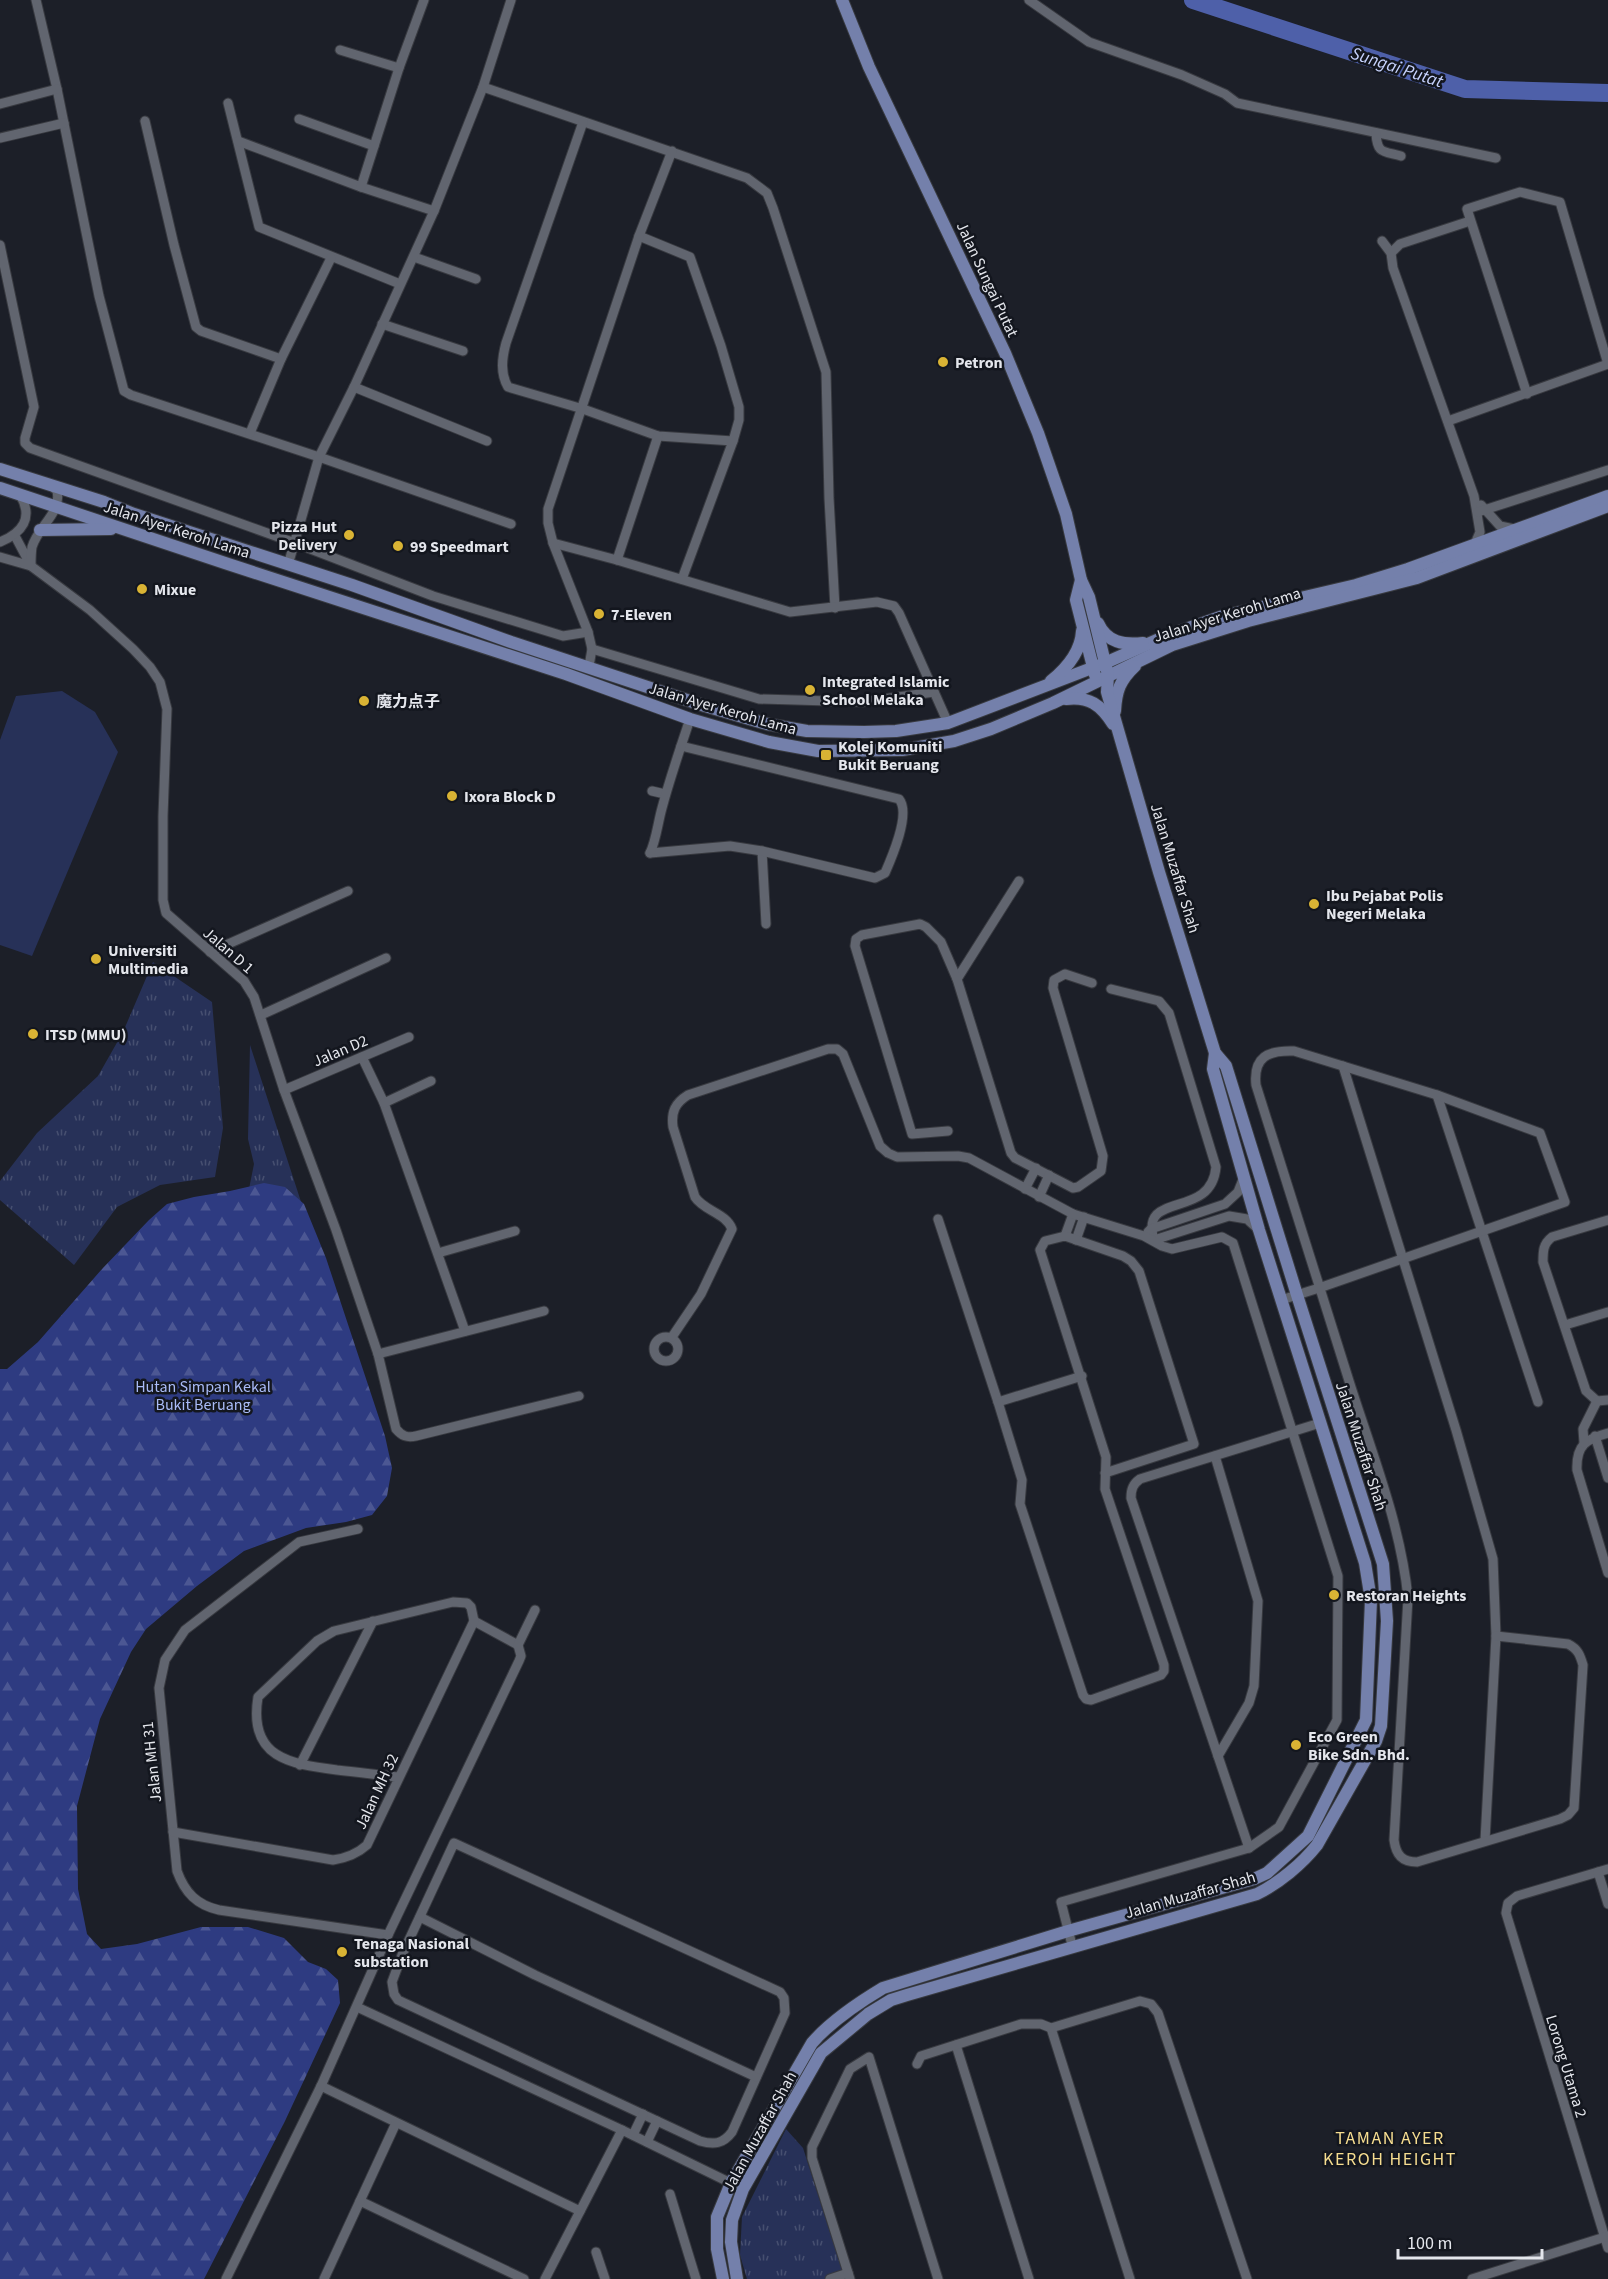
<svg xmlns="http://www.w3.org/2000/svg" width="1608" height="2279" viewBox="0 0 1608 2279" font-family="'Source Sans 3','Noto Sans SC',sans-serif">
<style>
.grass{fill:url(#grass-tufts)}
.forest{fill:url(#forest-firs)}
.garden{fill:#273158}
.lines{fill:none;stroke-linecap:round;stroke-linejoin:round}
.river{stroke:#4e60a9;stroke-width:18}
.minor-casing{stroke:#383a40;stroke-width:11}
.major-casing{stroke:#383a40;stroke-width:14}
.minor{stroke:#61656f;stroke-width:9}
.major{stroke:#7480ab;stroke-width:12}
.poi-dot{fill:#d9b334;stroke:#13161e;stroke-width:2}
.labels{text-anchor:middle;stroke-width:5;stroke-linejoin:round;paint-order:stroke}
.street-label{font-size:16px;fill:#e4e6ec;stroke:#13161e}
.poi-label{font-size:16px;font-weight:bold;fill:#e4e6ec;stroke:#13161e;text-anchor:start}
.park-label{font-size:16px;fill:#a9bbf7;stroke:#13161e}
.water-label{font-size:18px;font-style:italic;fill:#c7d3fd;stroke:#13161e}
.neighbourhood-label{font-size:18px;letter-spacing:1.5px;fill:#f6dd90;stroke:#13161e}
</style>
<defs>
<pattern id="grass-tufts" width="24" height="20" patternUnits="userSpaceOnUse" patternTransform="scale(1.5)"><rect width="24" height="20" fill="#273158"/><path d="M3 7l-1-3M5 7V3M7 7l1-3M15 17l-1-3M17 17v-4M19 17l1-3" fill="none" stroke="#464f70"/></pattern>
<pattern id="forest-firs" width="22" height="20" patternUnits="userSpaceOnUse" patternTransform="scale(1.5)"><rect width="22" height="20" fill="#2e3b81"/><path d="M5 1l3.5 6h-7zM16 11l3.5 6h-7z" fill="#4c5793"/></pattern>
</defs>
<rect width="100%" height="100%" fill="#1c1f28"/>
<!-- grass -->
<g class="grass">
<path d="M153,962l59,40 11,126 -8,49 -55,8 -43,22 -43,58 -74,-65v-19l37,-48 61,-57 25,-44z"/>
<path d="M250,1045l67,206 -68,-62 5,-25 -6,-25z"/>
<path d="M786,2129l17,19 40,125 -19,6h-77l-7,-24 2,-38z"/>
</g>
<!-- forest -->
<path class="forest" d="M264,1183l21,4 19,17 22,54 59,178 7,32 -5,28 -15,19 -26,7 -40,6 -62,23 -47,35 -51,43 -15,23 -31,67 -23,87 1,83 9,45 14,15 36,-5 64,-17h47l36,11 24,24 18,7 12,11 2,23 -55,118 -81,158h-204v-910h7l31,-27 64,-73 47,-49 18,-16 27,-7 36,-6z"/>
<!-- garden -->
<path class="garden" d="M62,691l33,21 23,40 -86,204 -32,-11v-205l16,-44z"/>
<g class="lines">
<!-- river -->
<path class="river" d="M1193,0l272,89 143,4"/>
<!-- minor casing -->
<g class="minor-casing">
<g id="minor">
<path d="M36,0l21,89 42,207 25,95 7,4 188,62 192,67"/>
<path d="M1029,0l60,42 93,33 43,19 12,9 259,55"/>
<path d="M340,50l59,18"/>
<path d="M483,87l264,91 20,15 6,15 53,164 3,126 6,110"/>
<path d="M228,103l31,124 141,57"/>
<path d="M0,104l57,-15"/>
<path d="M299,119l75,27"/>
<path d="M145,121l29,124 22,82 5,4 80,28"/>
<path d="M583,122l-77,221c-4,15 -6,30 2,44l75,22 75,27 75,5"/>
<path d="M1376,133c1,21 7,18 25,23"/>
<path d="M0,138l64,-15"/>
<path d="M238,141l123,46 73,24"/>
<path d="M361,187l38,-119 25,-68"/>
<path d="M639,236l51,21 31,89 18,61v13l-6,21 -51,138"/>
<path d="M1382,241l9,12 2,15 81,228 6,36 -6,14"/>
<path d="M0,245l34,162 -9,31v5l5,5 265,95 138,53 130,40 25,-4"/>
<path d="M1391,253l9,-9 70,-23"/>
<path d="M414,257l62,22"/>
<path d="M382,324l81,27"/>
<path d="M354,387l133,54"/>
<path d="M1527,394l-60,-185 53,-17 40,10 48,162"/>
<path d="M1448,421l160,-57"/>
<path d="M250,433l31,-74 50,-101"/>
<path d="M1481,505l19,21 14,3"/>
<path d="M1478,512l130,-42"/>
<path d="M15,536l16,30 59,44 43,39 17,18 10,15 7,27 -4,107v84l3,13 78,68 10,16 30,93 52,140 42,124 18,75c6,7 11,9 20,7l163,-40"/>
<path d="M0,542c22,-9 34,-24 20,-47"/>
<path d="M553,543l64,17 173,52 87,-10 17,4 5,7 49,110"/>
<path d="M0,557l31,9c0,-6 0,-13 1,-19 6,-21 30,-34 25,-56l-5,-5"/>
<path d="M617,560l41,-124"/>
<path d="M288,565l31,-108 35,-70 80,-176 49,-124 28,-87"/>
<path d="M592,649l167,50 103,3 72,-10"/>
<path d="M589,666l3,-17 -4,-17 -35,-89 -5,-20v-14l91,-273 33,-85"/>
<path d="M652,791l13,3"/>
<path d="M762,851l4,73"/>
<path d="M650,853l80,-7 32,5 113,27 10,-5c7,-16 26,-60 14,-74l-218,-53"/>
<path d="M650,853c6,-12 8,-31 12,-45 8,-30 18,-59 28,-89"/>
<path d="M210,952l138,-61"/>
<path d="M957,979l62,-98"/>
<path d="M1111,989l48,12 10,12 47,154c-5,54 -77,22 -62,73"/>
<path d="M261,1015l125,-57"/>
<path d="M362,1057l22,46 81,228"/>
<path d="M1343,1066l113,364 37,129 3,77 -11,205"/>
<path d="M284,1090l125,-53"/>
<path d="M1437,1095l101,307"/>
<path d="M384,1103l47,-22"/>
<path d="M948,1131l-36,3 -57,-188 1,-7 6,-4 58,-11 6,3 15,15 16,37 54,174 4,5 58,30 5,-1 23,-16 2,-15 -50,-168 1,-8 11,-6 27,9"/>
<path d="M1025,1189l11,-21"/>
<path d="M1039,1197l10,-22"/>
<path d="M938,1219l60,183 84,-26"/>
<path d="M1608,1220l-56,17c-9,7 -9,14 -9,25l43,129 11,10 11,-1"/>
<path d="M1148,1232l3,-3 74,-25 13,-12 6,-15"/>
<path d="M1065,1236l8,-22"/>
<path d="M1076,1240l8,-23"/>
<path d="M1154,1240l75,-24 18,3 12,11"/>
<path d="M438,1253l77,-22"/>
<path d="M1281,1300l38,-12 246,-86 -25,-69 -103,-38 -143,-44c-26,-1 -41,6 -38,34 31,100 62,200 94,299 22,69 51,142 58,214l-14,242c2,15 8,22 23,22l143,-43 8,-4 6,-7 9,-143c-3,-10 -5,-16 -15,-21l-72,-8"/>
<path d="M1565,1325l43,-13"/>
<circle cx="666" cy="1349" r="12"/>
<path d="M672,1337l29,-43 31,-65c-6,-16 -28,-18 -37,-32l-22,-70c-2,-15 2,-24 15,-32l140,-46h9l6,5 37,92 8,7 9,4 61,-1 11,2 104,56 71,22 18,10 10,3 50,-12 11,6 105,333 -1,144 -58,107 -30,21 -188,54 11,43"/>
<path d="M378,1354l166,-43"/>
<path d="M998,1402l24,78 -2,24 63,191 3,4 5,1 70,-25 3,-4v-6l-59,-176 1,-32 -66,-207 5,-9 20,-5 58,20 8,5 8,10 55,173 -89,29"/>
<path d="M1608,1433c-22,6 -32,12 -31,37l31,103"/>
<path d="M1595,1436l13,42"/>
<path d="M1584,1443l-1,-14 14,-28"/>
<path d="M1215,1456l43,145 -4,85 -5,17 -31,53"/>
<path d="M358,1529l-59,13 -114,88 -20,30 -6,28 18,183c8,22 20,34 42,39l169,25"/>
<path d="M474,1621l44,24"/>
<path d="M300,1765l73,-144"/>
<path d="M173,1832l160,28c14,-2 24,-6 34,-15l107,-224 -3,-14 -4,-4 -14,-1 -119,29 -17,10 -59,56c-10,61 32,67 79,73 21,2 41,5 61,7"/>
<path d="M454,1843l326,149 4,6 1,15 -53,119c-9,12 -18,13 -32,9l-302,-141 -4,-6 -2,-12 10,-27z"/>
<path d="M1249,1848l-118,-350c0,-9 2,-14 9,-19l180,-56"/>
<path d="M1608,1869l-91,27 -9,7 -2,10 102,335"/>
<path d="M1598,1872l10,32"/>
<path d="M420,1917l115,58 221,102"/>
<path d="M357,2007l265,123 121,59"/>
<path d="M1051,2028l79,251"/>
<path d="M956,2045l73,234"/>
<path d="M917,2064l4,-8 100,-32h20l10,4 89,-27 11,3 7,9 89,266"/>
<path d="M321,2086l259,125"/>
<path d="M633,2135l10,-21"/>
<path d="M647,2142l10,-21"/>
<path d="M670,2194l26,85"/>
<path d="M360,2201l164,78"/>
<path d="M596,2252l9,27"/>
<path d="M226,2279l95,-193 67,-151 131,-274 2,-5 -3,-11 17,-35"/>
<path d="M324,2279l72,-156"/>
<path d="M545,2279l77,-149"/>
<path d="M830,2279l18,-6"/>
<path d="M850,2279l-38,-121v-11l38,-78 19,-12 69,222"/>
<path d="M1472,2279l136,-43"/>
</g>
</g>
<!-- major casing -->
<g class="major-casing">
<g id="major">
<path d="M0,469l104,33 30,12 218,71 159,57 194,64 62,18 40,7 57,1 32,-1 52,-8 157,-60 61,-27 57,-20 133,-31 52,-16 200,-73"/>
<path d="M0,488l225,75 341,111 124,45 79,23 49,9 84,-1 52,-9 37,-12 62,-26 119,-58 76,-24 169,-43 191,-72"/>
<path d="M40,530l71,-1"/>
<path d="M1081,580l-5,20 19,75"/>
<path d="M1098,623c9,20 26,22 45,20"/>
<path d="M1051,681c16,-13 30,-30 31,-50"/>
<path d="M1066,699c23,-3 35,6 47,25"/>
<path d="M1115,711c1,-20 5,-31 20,-45"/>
<path d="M723,2279l-6,-30v-32l14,-34 81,-140c19,-22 46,-40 71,-55l185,-57 186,-52 13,-6 41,-37 58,-116 5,-120 -6,-37 -106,-333 -46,-161 2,-16"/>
<path d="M737,2279l-6,-37 1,-22 11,-31 78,-136 47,-39 23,-14 16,-5 350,-101c22,-11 45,-30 60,-49l59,-104 5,-15 6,-105 -4,-57 -86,-269 -71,-229 -11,-13 -56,-181 -52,-180 1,-17 -19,-78 -8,-17 -15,-66 -28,-81 -33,-80 -136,-286 -27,-67"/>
</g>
</g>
<!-- minor -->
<use href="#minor" class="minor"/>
<!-- major -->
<use href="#major" class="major"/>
</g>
<!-- markers -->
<g class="poi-dot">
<circle cx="943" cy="362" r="6"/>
<circle cx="349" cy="535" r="6"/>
<circle cx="398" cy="546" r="6"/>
<circle cx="142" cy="589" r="6"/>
<circle cx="599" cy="614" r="6"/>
<circle cx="810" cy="690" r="6"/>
<circle cx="364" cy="701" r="6"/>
<rect x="820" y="749" width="12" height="12" rx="3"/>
<circle cx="452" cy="796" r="6"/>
<circle cx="1314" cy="904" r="6"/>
<circle cx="96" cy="959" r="6"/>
<circle cx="33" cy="1034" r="6"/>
<circle cx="1334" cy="1595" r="6"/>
<circle cx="1296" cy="1745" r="6"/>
<circle cx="342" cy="1952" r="6"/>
</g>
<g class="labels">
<!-- street labels -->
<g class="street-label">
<text transform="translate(988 279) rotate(65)" y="6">Jalan Sungai Putat</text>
<text transform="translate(177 529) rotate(18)" y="6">Jalan Ayer Keroh Lama</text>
<text transform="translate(1227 614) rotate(-17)" y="6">Jalan Ayer Keroh Lama</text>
<text transform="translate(723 708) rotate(16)" y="6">Jalan Ayer Keroh Lama</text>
<text transform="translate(1176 868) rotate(73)" y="6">Jalan Muzaffar Shah</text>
<text transform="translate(229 950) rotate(41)" y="6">Jalan D 1</text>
<text transform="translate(340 1050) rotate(-23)" y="6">Jalan D2</text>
<text transform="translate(1362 1446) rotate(72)" y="6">Jalan Muzaffar Shah</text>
<text transform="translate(151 1762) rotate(-96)" y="6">Jalan MH 31</text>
<text transform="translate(376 1791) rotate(-65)" y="6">Jalan MH 32</text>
<text transform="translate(1190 1894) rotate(-16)" y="6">Jalan Muzaffar Shah</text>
<text transform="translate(1567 2066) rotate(73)" y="6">Lorong Utama 2</text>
<text transform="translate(759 2131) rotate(-61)" y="6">Jalan Muzaffar Shah</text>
</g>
<!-- poi labels -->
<g class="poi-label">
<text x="955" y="368">Petron</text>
<text x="337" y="532" text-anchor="end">Pizza Hut<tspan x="337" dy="18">Delivery</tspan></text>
<text x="410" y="552">99 Speedmart</text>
<text x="154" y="595">Mixue</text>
<text x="611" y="620">7-Eleven</text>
<text x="822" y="687">Integrated Islamic<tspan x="822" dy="18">School Melaka</tspan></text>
<text x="376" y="707">魔力点子</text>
<text x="838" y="752">Kolej Komuniti<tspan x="838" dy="18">Bukit Beruang</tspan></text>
<text x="464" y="802">Ixora Block D</text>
<text x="1326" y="901">Ibu Pejabat Polis<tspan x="1326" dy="18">Negeri Melaka</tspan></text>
<text x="108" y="956">Universiti<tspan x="108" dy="18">Multimedia</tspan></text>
<text x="45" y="1040">ITSD (MMU)</text>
<text x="1346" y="1601">Restoran Heights</text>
<text x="1308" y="1742">Eco Green<tspan x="1308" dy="18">Bike Sdn. Bhd.</tspan></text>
<text x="354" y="1949">Tenaga Nasional<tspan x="354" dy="18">substation</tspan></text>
</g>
<!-- park labels -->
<g class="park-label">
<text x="203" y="1392">Hutan Simpan Kekal<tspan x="203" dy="18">Bukit Beruang</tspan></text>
</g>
<!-- water labels -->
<g class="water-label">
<text transform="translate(1397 67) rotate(18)" y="6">Sungai Putat</text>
</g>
<!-- neighbourhood labels -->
<g class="neighbourhood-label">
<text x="1390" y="2144">TAMAN AYER<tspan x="1390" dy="21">KEROH HEIGHT</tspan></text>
</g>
</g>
<!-- scale -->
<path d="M1398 2249v9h144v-9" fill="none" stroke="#e4e6ec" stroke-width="3"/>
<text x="1407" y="2249" font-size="18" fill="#e4e6ec" stroke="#13161e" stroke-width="4.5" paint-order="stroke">100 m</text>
</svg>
